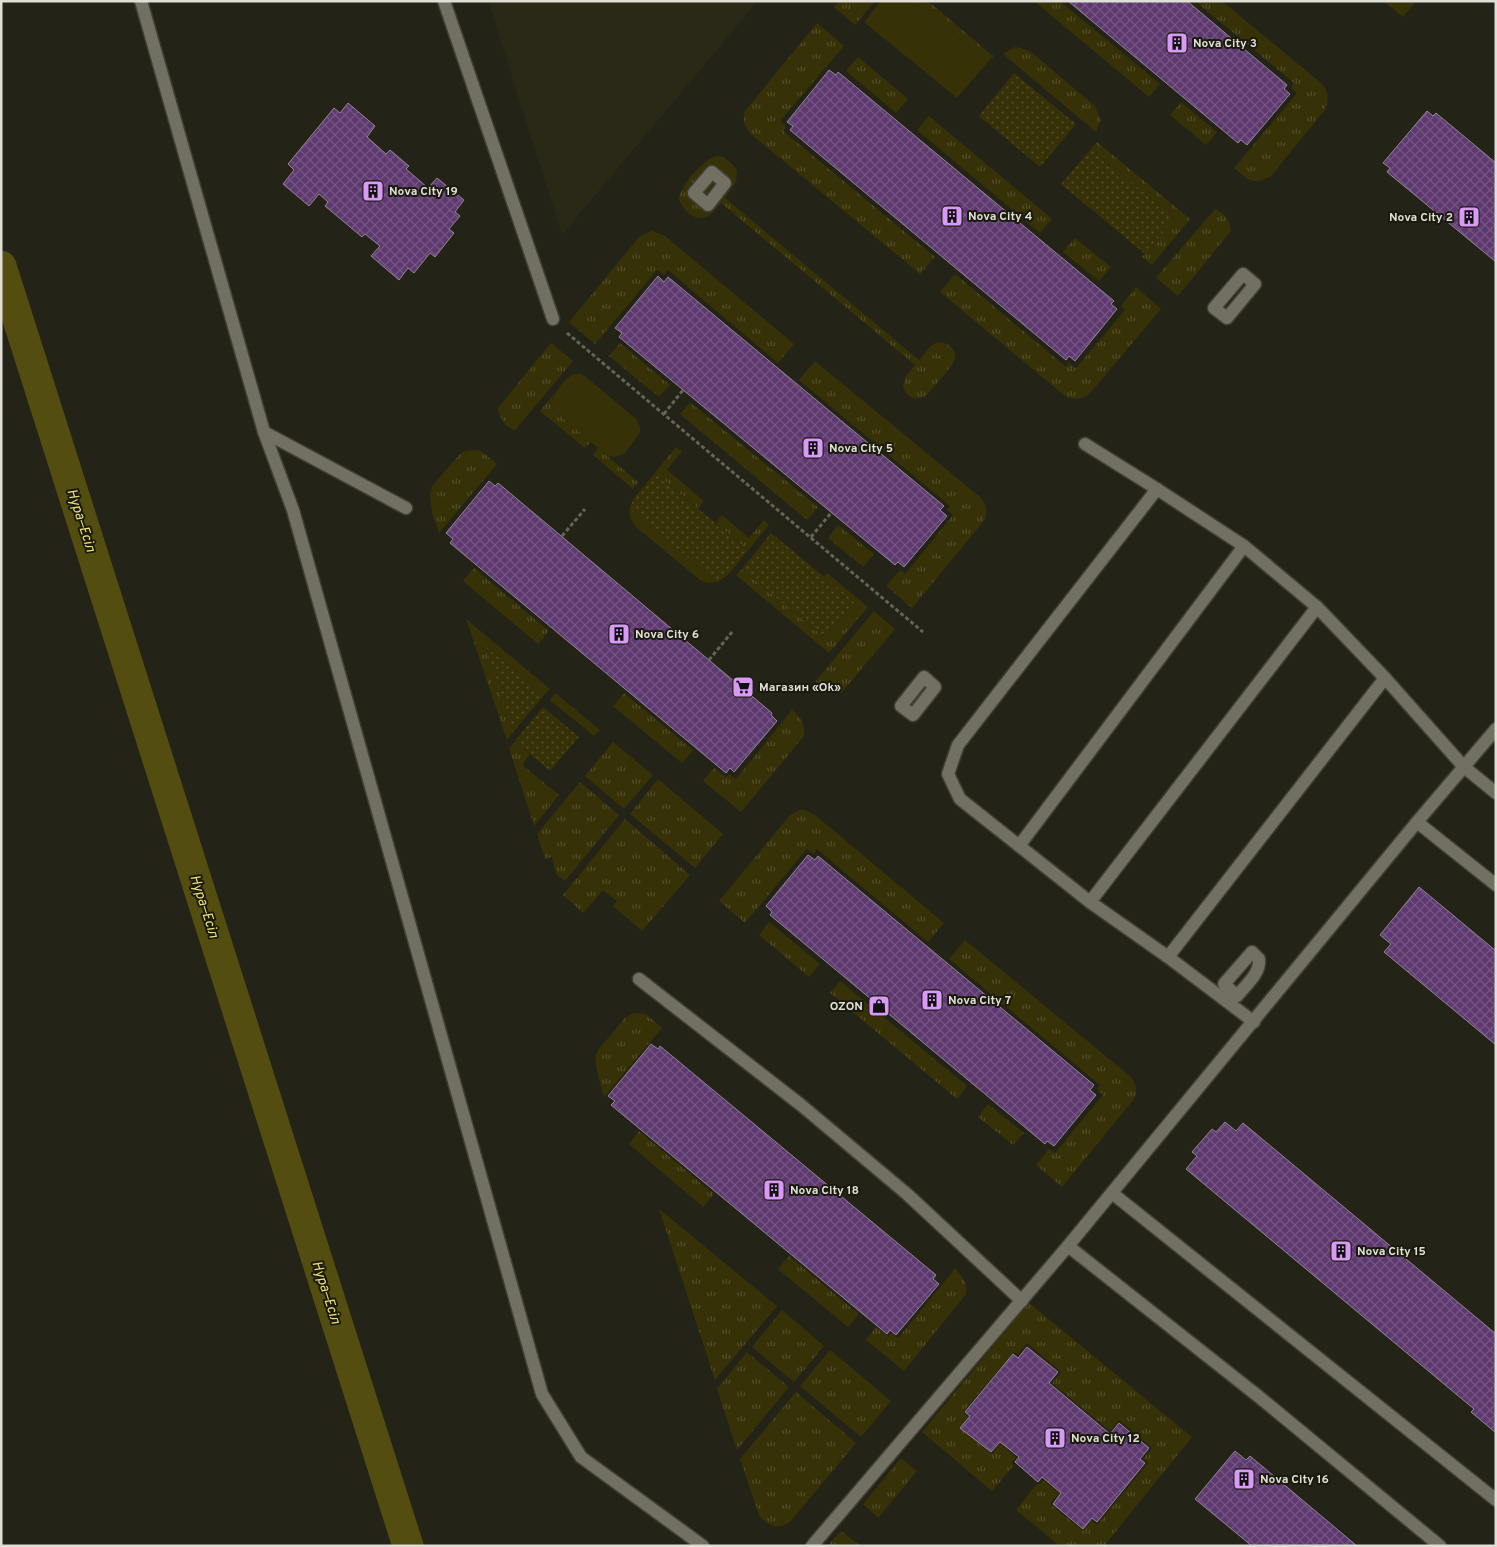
<svg xmlns="http://www.w3.org/2000/svg" width="1497" height="1547" viewBox="0 0 1497 1547" font-family="Overpass,sans-serif">
<style>
.built{fill:#2a2816}
.grass{fill:url(#grass-tufts)}
.park{fill:url(#park-dots)}
.pitch{fill:#363107}
.lines{fill:none;stroke-linecap:round;stroke-linejoin:round}
.canal{stroke:#534d10;stroke-width:31}
.building{fill:url(#building-cross-hatch);stroke:#8f8793}
.minor-casing{stroke:#403f37;stroke-width:15}
.path{stroke:#64645a;stroke-width:3;stroke-dasharray:4 2.5;stroke-linecap:butt}
.minor{stroke:#717062;stroke-width:12}
.labels{text-anchor:middle;stroke-width:4;stroke-linejoin:round;paint-order:stroke}
.poi-label{font-size:12px;font-weight:bold;fill:#dfdfd7;stroke:#1b1a0e;text-anchor:start}
.water-label{font-size:14px;font-style:italic;fill:#ede178;stroke:#1b1a0e}
</style>
<defs>
<pattern id="grass-tufts" width="24" height="20" patternUnits="userSpaceOnUse" patternTransform="scale(1.25)"><rect width="24" height="20" fill="#363107"/><path d="M3 7l-1-3M5 7V3M7 7l1-3M15 17l-1-3M17 17v-4M19 17l1-3" fill="none" stroke="#534e2a"/></pattern>
<pattern id="park-dots" width="8" height="8" patternUnits="userSpaceOnUse" patternTransform="scale(1.25)"><rect width="8" height="8" fill="#363107"/><path d="M2 2h.1M6 6h.1" fill="none" stroke="#534e2a" stroke-width="1.8" stroke-linecap="round"/></pattern>
<pattern id="building-cross-hatch" width="8" height="8" patternUnits="userSpaceOnUse" patternTransform="scale(1.25)"><rect width="8" height="8" fill="#5e396f"/><path d="M0 0l8 8M0 8l8-8" fill="none" stroke="#755583"/></pattern>
</defs>
<rect width="100%" height="100%" fill="#242318"/>
<!-- built -->
<path class="built" d="M488,1h270l-196,234z"/>
<!-- grass -->
<g class="grass">
<path d="M839,1h36l-20,24 -21,-18z"/>
<path d="M914,1h14l65,55 -5,6z"/>
<path d="M1034,1h26l100,83 -11,13z"/>
<path d="M1195,1h27l100,83c8,9 7,18 1,28l-52,64c-18,10 -23,4 -37,-8l63,-75 -6,-5 3,-5z"/>
<path d="M1384,1h32l-13,16z"/>
<path d="M817,23l27,23 -64,75 6,6 -3,4 152,126 -15,17 -168,-139c-7,-8 -10,-13 -7,-24z"/>
<path d="M1015,47l6,1 10,4 64,54 6,14 -5,12 -93,-78z"/>
<path d="M858,57l50,42 -12,14 -50,-42z"/>
<path d="M1181,102l36,30 -11,13 -36,-30z"/>
<path d="M929,116l123,103 -12,14 -123,-103z"/>
<path d="M1097,142l93,77 -38,46 -10,-8 33,-39 -84,-69z"/>
<path d="M716,156c9,0 16,7 21,15l-1,11 -11,16 194,162c5,-4 8,-11 13,-15 11,-8 28,4 22,16 -6,11 -20,25 -28,35 -12,5 -19,2 -23,-10l3,-10 9,-11 -194,-162c-4,4 -7,9 -11,12 -13,9 -28,-4 -31,-17 2,-13 25,-39 37,-42z"/>
<path d="M1215,209c10,4 15,11 16,22l-53,65 -22,-18z"/>
<path d="M652,231l13,5 129,108 -16,19 -110,-93 -4,5 -7,-5 -62,74 -26,-22 71,-86z"/>
<path d="M1075,238l36,29 -12,14 -36,-29z"/>
<path d="M955,274l111,93 3,-4 7,5 49,-58 -4,-4 15,-19 25,22 -70,83c-8,7 -15,9 -26,4l-125,-104z"/>
<path d="M551,343l22,18 -58,69c-10,-3 -15,-11 -17,-22z"/>
<path d="M620,343l50,42 -11,12 -50,-41z"/>
<path d="M815,361l166,137c7,9 7,16 1,25l-70,85 -26,-22 14,-16 5,4 48,-59 -6,-5 3,-4 -151,-126z"/>
<path d="M554,394l-2,5v9l39,34 -6,6 -45,-37z"/>
<path d="M690,402l128,105 -11,13 -127,-106z"/>
<path d="M676,447l6,4 -15,19 37,31 -6,7 -43,-35z"/>
<path d="M598,448l40,34 -5,7 -40,-34z"/>
<path d="M474,450l7,1 16,13 -58,69 -7,-21 -2,-17 2,-9 28,-32 5,-3z"/>
<path d="M629,509l88,73 -10,1 -7,-3 -65,-54 -5,-9z"/>
<path d="M722,515l27,23 15,-18 5,5 -21,25 -32,-27z"/>
<path d="M838,525l36,29 -11,13 -35,-29z"/>
<path d="M474,568l75,63 -11,13 -75,-63z"/>
<path d="M742,569l83,69 29,-36 -30,-25 3,-4 41,34 -39,46 -93,-78z"/>
<path d="M874,611l21,18 -54,64c-11,0 -20,-2 -25,-12z"/>
<path d="M466,619l84,70 -6,6 -59,-49 28,86 -6,8z"/>
<path d="M555,693l45,37 -6,6 -44,-36z"/>
<path d="M624,693l69,57 -11,13 -69,-57z"/>
<path d="M792,710c9,8 13,13 12,26l-63,76 -38,-31 11,-13 12,9 3,-3 7,5z"/>
<path d="M515,741l15,13 -8,11 37,30 -25,31 -25,-78z"/>
<path d="M613,742l40,33 -29,34 -39,-33z"/>
<path d="M658,779l65,55 -28,34 -65,-54z"/>
<path d="M580,782l39,33 -54,66 -9,-7 -4,-17 -7,2 -8,-25z"/>
<path d="M799,810h6l10,5 129,108 -16,19 -111,-93 -3,5 -7,-5 -62,74 -26,-22 71,-86z"/>
<path d="M625,819l65,56 -48,56 -29,-25 4,-5 -14,-11 -20,23 -20,-18z"/>
<path d="M769,922l51,42 -11,13 -50,-42z"/>
<path d="M965,940l166,137c5,7 7,14 3,22l-72,88 -26,-22 13,-16 6,4 48,-58 -6,-6 3,-4 -151,-126z"/>
<path d="M840,981l127,105 -10,13 -127,-106z"/>
<path d="M634,1013l12,1 16,14 -58,69 -6,-22 -3,-17 3,-8 27,-32z"/>
<path d="M988,1104l36,29 -11,12 -35,-28z"/>
<path d="M639,1131l75,63 -11,13 -74,-63z"/>
<path d="M659,1209l118,97 -62,74z"/>
<path d="M789,1256l70,58 -11,13 -70,-58z"/>
<path d="M955,1269c8,8 13,14 11,25l-62,77 -38,-31 10,-13 12,9 3,-3 7,5z"/>
<path d="M1029,1303l163,134 -88,109h-44l-44,-36 21,-26 2,1 4,-5 16,13 -9,11 33,27 8,-11 6,5 51,-62 -5,-4 9,-11 -33,-28 -9,11 -58,-48 9,-11 -34,-29 -9,11 -4,-2 -51,60 5,5 -8,10 31,27 9,-10 16,13 -5,6 3,2 -22,26 -70,-59z"/>
<path d="M782,1310l42,36 -30,36 -42,-35z"/>
<path d="M830,1350l61,51 -30,36 -61,-51z"/>
<path d="M747,1352l42,35 -52,63 -20,-61z"/>
<path d="M796,1392l60,51 -66,79c-11,8 -23,4 -31,-7l-19,-56z"/>
<path d="M901,1458l16,13 -39,47 -15,-14z"/>
<path d="M841,1531l20,15h-34z"/>
</g>
<!-- park -->
<g class="park">
<path d="M1014,73l62,51 -36,43 -61,-51z"/>
<path d="M1091,149l84,69 -30,36 -84,-70z"/>
<path d="M655,473l93,77c-9,11 -18,26 -31,32l-88,-73 5,-11z"/>
<path d="M771,533l84,69 -30,36 -83,-69z"/>
<path d="M484,645l60,50 -31,37z"/>
<path d="M543,707l36,30 -29,34 -35,-30z"/>
</g>
<!-- pitch -->
<g class="pitch">
<path d="M881,1h33l74,61 -31,36 -93,-76z"/>
<path d="M574,374h7l5,3 50,42 4,8v6l-16,21 -10,3 -8,-2 -54,-47c-2,-12 11,-28 22,-34z"/>
</g>
<g class="lines">
<!-- canal -->
<path class="canal" d="M1,266l407,1280"/>
</g>
<!-- building -->
<g class="building">
<path d="M1068,1h119l100,84 -3,4 6,5 -43,51 -6,-5 -3,3z"/>
<path d="M829,70l7,5 2,-3 276,229 -3,3 6,5 -42,52 -6,-5 -3,4 -276,-230 3,-4 -6,-4z"/>
<path d="M348,103l27,23 -8,11 19,17 4,-4 19,16 -3,3 22,19 9,-10 27,22 -9,12 5,4 -11,13 5,4 -19,24 -5,-4 -16,20 -6,-5 -9,12 -28,-24 9,-10 -15,-12 -3,3 -37,-31 3,-4 -9,-8 -10,12 -26,-22 11,-14 -6,-6 46,-56 6,5z"/>
<path d="M1427,111l6,5 3,-3 60,50v99l-109,-90 3,-4 -7,-5z"/>
<path d="M658,276l6,6 4,-5 276,229 -4,4 7,6 -43,51 -6,-5 -3,3 -276,-228 3,-4 -7,-5z"/>
<path d="M489,481l6,5 3,-3 274,230 -1,2 6,6 -43,51 -4,-4 -4,5 -276,-230 3,-4 -7,-6z"/>
<path d="M808,855l7,5 3,-4 276,229 -4,5 6,5 -42,51 -7,-5 -2,3 -275,-229 2,-3 -6,-6z"/>
<path d="M1419,887l77,64v94l-112,-93 7,-8 -11,-9z"/>
<path d="M651,1044l7,5 2,-3 276,229 -3,4 6,5 -43,51 -6,-5 -3,4 -276,-229 4,-4 -7,-5z"/>
<path d="M1225,1122l11,9 7,-8 253,211v99l-25,-21 3,-3 -288,-240 11,-13 -5,-4 20,-23 4,3z"/>
<path d="M1027,1347l31,25 -9,11 61,51 9,-11 30,25 -9,11 5,4 -48,59 -5,-4 -9,11 -30,-25 8,-11 -19,-16 -4,5 -23,-20 4,-5 -19,-15 -9,10 -31,-24 10,-12 -5,-4 48,-58 5,4z"/>
<path d="M1235,1451l11,9 4,-4 107,90h-105l-57,-47z"/>
</g>
<g class="lines">
<!-- minor casing -->
<g class="minor-casing">
<g id="minor">
<path d="M141,1l123,431 29,78 249,884 39,63 122,89"/>
<path d="M444,1l109,318"/>
<path d="M712,172l13,11 -17,22 -14,-12z"/>
<path d="M1243,274l12,10 -28,34 -13,-10z"/>
<path d="M264,432l142,76"/>
<path d="M1085,444l72,45 87,57 73,61 68,71 79,89 32,26"/>
<path d="M1157,489l-199,256 -10,29 12,25 130,103 78,55 86,65"/>
<path d="M924,677l11,10 -22,28 -12,-9z"/>
<path d="M1417,822l79,63"/>
<path d="M1019,846l225,-300"/>
<path d="M1090,902l227,-295"/>
<path d="M1252,952l7,7c2,14 -14,27 -22,37l-13,-12z"/>
<path d="M1168,957l217,-279"/>
<path d="M639,979l162,126 106,89 115,107"/>
<path d="M1112,1193l384,307"/>
<path d="M1068,1246l190,150 182,150"/>
<path d="M812,1546l256,-300 349,-424 79,-93"/>
</g>
</g>
<!-- path -->
<g class="path">
<path d="M567,333l356,299"/>
<path d="M664,414l19,-24"/>
<path d="M562,536l23,-27"/>
<path d="M811,537l20,-24"/>
<path d="M709,660l23,-28"/>
</g>
<!-- minor -->
<use href="#minor" class="minor"/>
</g>
<!-- icons -->
<defs>
<g id="building-square" transform="scale(1.125)"><rect x="-9" y="-9" width="18" height="18" rx="4" fill="#d99af7" stroke="#1b1a0e"/><path d="M-4-6H4V6H1V3H-1V6H-4ZM-2.5-4.3h1.7v1.8h-1.7ZM.8-4.3h1.7v1.8H.8ZM-2.5-1h1.7V.8h-1.7ZM.8-1h1.7V.8H.8Z" fill="#111"/></g>
<g id="supermarket-square" transform="scale(1.125)"><rect x="-9" y="-9" width="18" height="18" rx="4" fill="#d99af7" stroke="#1b1a0e"/><path d="M-6-5.5h2.5l.6 2H6L4.5 2H-2.5L-4.4-4H-6ZM-1.5 3.2a1.3 1.3 0 1 0 .1 0ZM3 3.2a1.3 1.3 0 1 0 .1 0Z" fill="#111"/></g>
<g id="shop-square" transform="scale(1.125)"><rect x="-9" y="-9" width="18" height="18" rx="4" fill="#d99af7" stroke="#1b1a0e"/><path d="M-5-2.5h2.3a2.7 3.5 0 0 1 5.4 0H5L5.5 6h-11ZM-1.5-2.5h3a1.5 2.3 0 0 0-3 0Z" fill="#111"/></g>
</defs>
<g fill-rule="evenodd">
<use href="#building-square" x="1177" y="43"/>
<use href="#building-square" x="373" y="191"/>
<use href="#building-square" x="952" y="216"/>
<use href="#building-square" x="1469" y="217"/>
<use href="#building-square" x="813" y="448"/>
<use href="#building-square" x="619" y="634"/>
<use href="#supermarket-square" x="743" y="687"/>
<use href="#building-square" x="932" y="1000"/>
<use href="#shop-square" x="879" y="1006"/>
<use href="#building-square" x="774" y="1190"/>
<use href="#building-square" x="1341" y="1251"/>
<use href="#building-square" x="1055" y="1438"/>
<use href="#building-square" x="1244" y="1479"/>
</g>
<g class="labels">
<!-- poi labels -->
<g class="poi-label">
<text x="1193" y="47">Nova City 3</text>
<text x="389" y="195">Nova City 19</text>
<text x="968" y="220">Nova City 4</text>
<text x="1453" y="221" text-anchor="end">Nova City 2</text>
<text x="829" y="452">Nova City 5</text>
<text x="635" y="638">Nova City 6</text>
<text x="759" y="691">Магазин «Ok»</text>
<text x="948" y="1004">Nova City 7</text>
<text x="863" y="1010" text-anchor="end">OZON</text>
<text x="790" y="1194">Nova City 18</text>
<text x="1357" y="1255">Nova City 15</text>
<text x="1071" y="1442">Nova City 12</text>
<text x="1260" y="1483">Nova City 16</text>
</g>
<!-- water labels -->
<g class="water-label">
<text transform="translate(82 520) rotate(72)" y="5">Нура—Есіл</text>
<text transform="translate(205 906) rotate(72)" y="5">Нура—Есіл</text>
<text transform="translate(327 1292) rotate(72)" y="5">Нура—Есіл</text>
</g>
</g>
<!-- border -->
<rect width="1497" height="1547" fill="none" stroke="#dfdfd7" stroke-width="5"/>
</svg>
